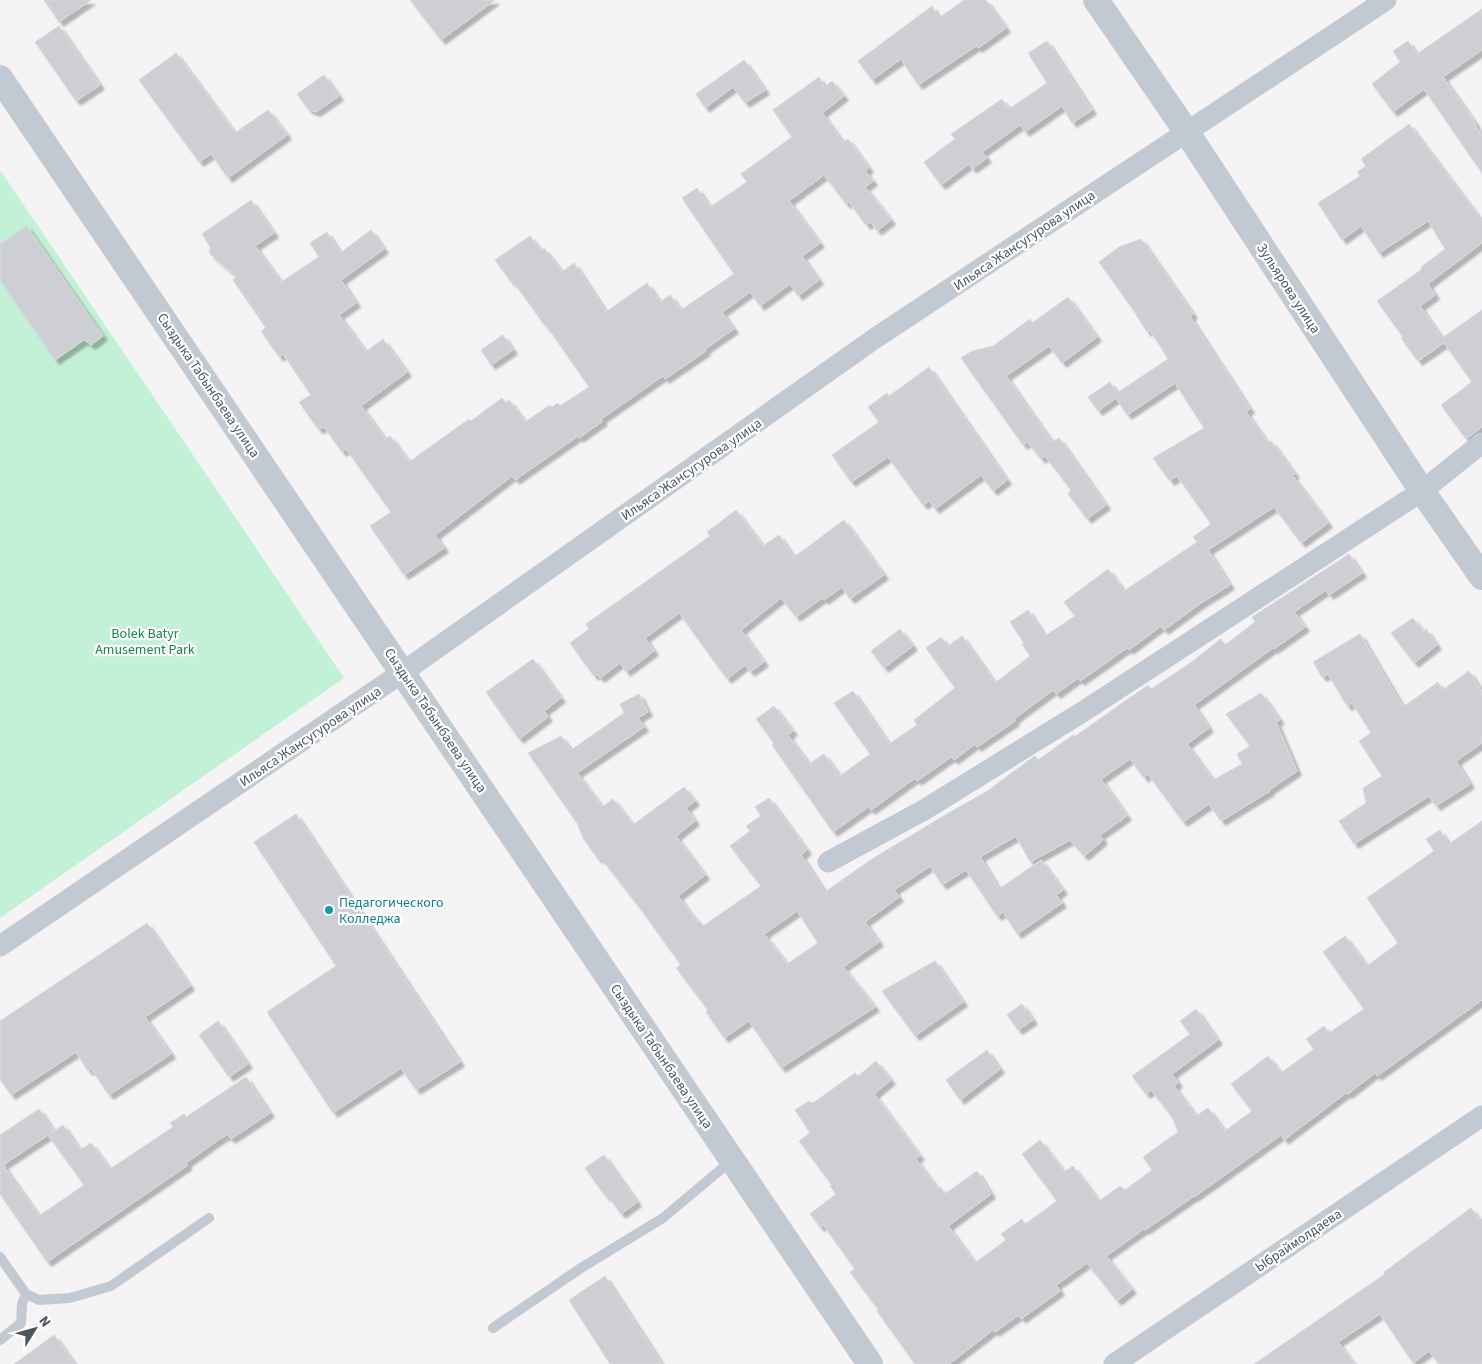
<svg xmlns="http://www.w3.org/2000/svg" width="1482" height="1364" viewBox="0 0 1482 1364" font-family="'Source Sans 3',sans-serif">
<style>
.green{fill:#c3f1d5}
.building{fill:#cdcfd5;stroke:#d7d9de;fill-rule:evenodd;filter:url(#shadow)}
.lines{fill:none;stroke-linecap:round;stroke-linejoin:round}
.service{stroke:#c1cad2;stroke-width:10}
.minor{stroke:#c1cad2;stroke-width:21}
.tertiary{stroke:#c1cad2;stroke-width:26}
.culture-dot{fill:#0f9aa8;stroke:#fff;stroke-width:2}
.labels{text-anchor:middle;stroke-width:4.5;stroke-linejoin:round;paint-order:stroke}
.street-label{font-size:14px;fill:#4a5661;stroke:#fff}
.park-label{font-size:14px;fill:#17864f;stroke:#fff}
.culture-label{font-size:14px;fill:#0d838f;stroke:#fff;text-anchor:start}
</style>
<defs>
<filter id="shadow"><feDropShadow dx="4.5" dy="4.5" stdDeviation="1" flood-color="#0004"/></filter>
</defs>
<rect width="100%" height="100%" fill="#f5f3f3"/>
<!-- green -->
<path class="green" d="M0,170l344,508 -344,240z"/>
<!-- building -->
<g class="building">
<path d="M44,0h47l-32,22z"/>
<path d="M410,0h85l-54,40z"/>
<path d="M964,0h22l20,28 -28,20 -2,-2 -58,39 -17,-26 -29,21 -14,-19 74,-55 7,12z"/>
<path d="M1482,9v41l-39,27 33,47 -1,1 7,11v37l-58,-84 -31,23 -21,-28 28,-22 -7,-11 15,-10 9,13z"/>
<path d="M59,26l41,59 -24,16 -41,-59z"/>
<path d="M1047,41l45,69 -20,13 -10,-17 -37,26 -5,-7 -38,27 5,6 -15,11 -3,-5 -28,21 -17,-23 31,-23 -4,-5 51,-35 7,10 38,-26 -19,-30z"/>
<path d="M176,53l59,80 33,-23 19,25 -59,43 -17,-24 -12,8 -60,-82z"/>
<path d="M744,60l21,30 -20,13 -12,-16 -28,21 -9,-14z"/>
<path d="M324,75l15,21 -23,16 -8,-3 -11,-15z"/>
<path d="M819,77l5,10 8,-6 12,15 -22,17 21,29 5,-3 21,29 -4,3 8,10 -8,6 26,33 -14,11 -6,-9 -5,3 -17,-23 -3,2 -22,-29 -35,26 31,42 -18,13 17,24 -21,16 -8,-12 -30,22 -10,-14 -28,20 12,17 -29,20 1,2 -41,28 -2,-3 -62,43 2,2 -24,17 -1,-2 -63,44 -3,-4 -43,33 -34,26 9,13 -40,27 -34,-49 21,-14 -45,-63 -4,3 -18,-25 -6,2 -19,-27 12,-7 -28,-41 -4,3 -18,-26 5,-3 -33,-48 4,-3 -27,-23v-7l-8,-13 49,-34 23,33 -19,13 26,36 38,-25 -9,-14 17,-11 13,21 31,-23 13,19 -43,31 15,23 -17,12 27,37 17,-13 24,33 -46,34 24,33 5,-3 19,26 60,-43 2,2 31,-23 4,5 3,-3 16,22 25,-17 2,2 6,-4 2,3 29,-19 -43,-62 -1,1 -32,-45 -2,1 -16,-22 35,-24 11,15 3,-3 18,24 12,-9 32,49 41,-29 13,19 10,-7 11,15 53,-36 -52,-76 15,-10 13,19 37,-25 -6,-8 51,-37 -19,-27z"/>
<path d="M1409,124l73,97v22l-54,41 7,11 -15,11 22,32 40,-28v117l-16,12 -25,-34 31,-23 -28,-39 -26,18 -17,-23 2,-1 -26,-36 45,-32 -1,-2 24,-18 -17,-28 -49,32 -18,-27 -19,14 -24,-37 42,-27 -3,-4 9,-6 -5,-7z"/>
<path d="M27,226l76,110 -12,9 -7,-5 -29,20 -55,-80v-36z"/>
<path d="M1141,239l52,75 -3,3 60,92 -4,3 22,31 3,-2 24,33 -3,1 36,48 -27,20 -27,-36 -66,43 22,35 -29,18 -37,27 -3,-4 -32,24 -2,-2 -47,33 -2,-3 -22,16 -3,-4 -39,29 1,2 -38,26 -2,-3 -21,16 -3,-3 -34,24 -2,-3 -44,32 -3,-3 -35,25 -61,-87 2,-2 -18,-24 18,-13 19,25 -5,4 21,29 15,-10 16,22 30,-22 -36,-51 19,-12 36,53 28,-19 -3,-5 41,-32 -29,-40 15,-11 7,9 14,-10 33,47 35,-27 -8,-12 2,-1 -14,-21 18,-12 17,26 30,-20 -11,-14 44,-33 16,22 73,-49 -4,-5 18,-13 -34,-48 -7,5 -17,-23 51,-30 -29,-45 -48,32 -11,-17 -18,13 -10,-14 22,-15 7,11 51,-34 -18,-29 -3,2 -15,-24 -33,-46 20,-15z"/>
<path d="M1068,297l29,40 -35,26 -13,-17 -43,30 46,66 7,-4 47,67 -19,14 -19,-25 3,-4 -26,-34 -4,3 -14,-17 -4,3 -62,-87 11,-7 21,-5 37,-27 2,4z"/>
<path d="M503,335l10,15 -22,15 -10,-15z"/>
<path d="M929,367l78,113 -14,11 -12,-16 -46,34 -6,-8 -6,4 -35,-48 -37,25 -19,-27 47,-33 -11,-15 19,-14 2,3z"/>
<path d="M736,510l27,36 16,-11 15,22 50,-37 40,55 -34,24 -8,-12 -18,13 -2,-2 -26,19 -15,-19 -40,32 23,32 -14,10 -5,-7 -18,14 -48,-66 -34,25 9,13 -28,21 -6,-9 -20,15 -3,-4 -3,2 -24,-33 19,-14 -3,-5 124,-88 -3,-4z"/>
<path d="M1349,554l13,19 -33,22 -3,-5 -32,22 11,15 -31,22 -1,-1 -79,57 15,23 -22,16 26,36 29,-16 -5,-10 13,-8 -24,-32 35,-21 19,27 -4,2 21,49 -28,19 1,1 -49,30 -12,-17 -26,18 -35,-48 -4,4 -14,-19 -29,20 26,37 -27,19 3,5 -19,16 -14,-16 -40,22 -14,-26 -36,21 19,32 42,-29 22,30 -7,5 6,8 -45,31 -14,-22 -6,4 -31,-46 -24,15 -12,-19 -36,24 5,7 -34,25 14,20 -36,25 32,40 -94,61 -32,-47 -25,17 -18,-26 2,-2 -32,-42 5,-3 -39,-54 -42,-54 -2,2 -15,-21 -6,-15 -49,-70 33,-17 10,14 53,-37 -4,-9 19,-10 9,18 -10,6 6,9 -67,46 25,34 11,-8 20,26 51,-38 11,14 -9,7 9,13 -19,15 29,39 -27,21 19,26 3,-1 3,5 58,-40 -31,-40 20,-15 -4,-5 15,-10 -6,-9 14,-9 38,52 -6,5 24,37 47,-33 80,-48 34,-19 43,-32 6,-4 3,4 35,-25 1,2 74,-52 3,4 38,-25 32,-25 4,6 30,-23 -3,-5zM797,911l21,32 -31,21 -23,-30z"/>
<path d="M1413,618l10,14 3,-3 11,16 -23,18 -23,-30z"/>
<path d="M900,629l13,17 -29,22 -13,-17z"/>
<path d="M1360,634l43,73 35,-25 5,8 26,-19 13,20v52l-26,18 14,23 -34,22 -7,-10 -75,48 -15,-23 27,-18 -3,-15 19,-12 -23,-35 12,-8 -19,-30 -5,3 -19,-32 -6,3 -9,-15z"/>
<path d="M533,659l28,39 -17,13 4,6 -29,22 -33,-47z"/>
<path d="M296,814l164,248 -44,28 -15,-22 -68,45 -66,-101 69,-46 -82,-124z"/>
<path d="M1482,821v179l-105,76 -2,-3 -27,21 -2,-1 -62,47 -3,-5 -87,62v-1l-49,34 -1,-1 -38,27 26,33 -15,12 -30,-38 -31,22 4,6 -39,28 -2,-4 -24,17 -2,-2 -44,34h-34l-38,-53 1,-2 -28,-37 5,-3 -32,-44 -3,2 -10,-13 26,-20 -6,-8 2,-1 -33,-44 11,-8 -15,-23 14,-9 4,2 42,-30 3,3 18,-15 15,19 -17,14 46,62 -5,2 23,31 3,-2 4,7 32,-23 14,23 -43,32 27,37 31,-23 -5,-6 21,-15 3,5 32,-23 -35,-47 18,-14 24,32 9,-6 26,35 21,-15 5,4 27,-20 -9,-13 35,-25 -6,-15 -21,-27 -5,4 -14,-18 58,-42 -10,-13 16,-12 22,31 -46,34 6,9 -4,3 22,30 12,-8 17,23 27,-20 -21,-27 37,-28 13,17 33,-24 -8,-10 18,-13 5,7 35,-24 -41,-57 22,-16 22,30 31,-23 -31,-45 67,-47 -8,-12 14,-9 9,14z"/>
<path d="M147,923l43,63 -45,31 26,37 -62,41 -18,-26 -3,2 -12,-19 -65,43 -11,-16v-58z"/>
<path d="M935,961l28,41 -48,34 -33,-45z"/>
<path d="M1022,1004l11,16 -15,10 -11,-15z"/>
<path d="M218,1021l30,43 -19,13 -30,-42z"/>
<path d="M987,1050l13,19 -40,31 -14,-20z"/>
<path d="M246,1077l24,36 -39,26 -4,-4 -6,3 -35,25 2,2 -141,97 -47,-68v-59l39,-26 15,22 -51,34 36,51 45,-31 -36,-50 15,-10 17,25 11,-7 19,26 63,-42 -3,-4 14,-9 2,3z"/>
<path d="M604,1155l33,47 -16,12 -13,-18 -2,1 -21,-29z"/>
<path d="M1471,1208l11,15v141h-43l-10,-13 -16,12 -33,-49 -42,28 16,22h-100l131,-90 -1,-2z"/>
<path d="M605,1276l57,88h-52l-41,-64z"/>
<path d="M54,1335l21,29h-61z"/>
</g>
<g class="lines">
<!-- service -->
<g class="service">
<path d="M0,1257l26,37 -4,10 -1,19 -21,17"/>
<path d="M26,1294l13,6 31,-2 41,-12 98,-68"/>
<path d="M493,1328l88,-60 82,-50 68,-57"/>
</g>
<!-- minor -->
<g class="minor">
<path d="M828,862l96,-52 160,-99 338,-220 60,-48"/>
<path d="M0,946l403,-274 471,-333 512,-339"/>
<path d="M1114,1364l368,-248"/>
</g>
<!-- tertiary -->
<g class="tertiary">
<path d="M1096,0l90,131 236,360 60,86"/>
<path d="M0,78l870,1286"/>
</g>
</g>
<!-- markers -->
<circle class="culture-dot" cx="329" cy="910" r="5"/>
<g class="labels">
<!-- street labels -->
<g class="street-label">
<text transform="translate(1024 240) rotate(-34)" y="5">Ильяса Жансугурова улица</text>
<text transform="translate(1289 288) rotate(57)" y="5">Зульярова улица</text>
<text transform="translate(209 385) rotate(56)" y="5">Сыздыка Табынбаева улица</text>
<text transform="translate(691 469) rotate(-35)" y="5">Ильяса Жансугурова улица</text>
<text transform="translate(436 720) rotate(56)" y="5">Сыздыка Табынбаева улица</text>
<text transform="translate(310 736) rotate(-34)" y="5">Ильяса Жансугурова улица</text>
<text transform="translate(662 1056) rotate(56)" y="5">Сыздыка Табынбаева улица</text>
<text transform="translate(1298 1240) rotate(-34)" y="5">Ыбраймолдаева</text>
</g>
<!-- park labels -->
<g class="park-label">
<text x="145" y="638">Bolek Batyr<tspan x="145" dy="16">Amusement Park</tspan></text>
</g>
<!-- culture labels -->
<g class="culture-label">
<text x="339" y="907">Педагогического<tspan x="339" dy="16">Колледжа</tspan></text>
</g>
</g>
<!-- north arrow -->
<g transform="translate(35 1329) rotate(53)" stroke="#ffffff" stroke-width="4" paint-order="stroke">
<path d="M0-4L9 19L0 12L-9 19Z" fill="#4a5661"/>
<text y="-8" font-size="14" font-weight="bold" text-anchor="middle" fill="#4a5661">N</text>
</g>
</svg>
